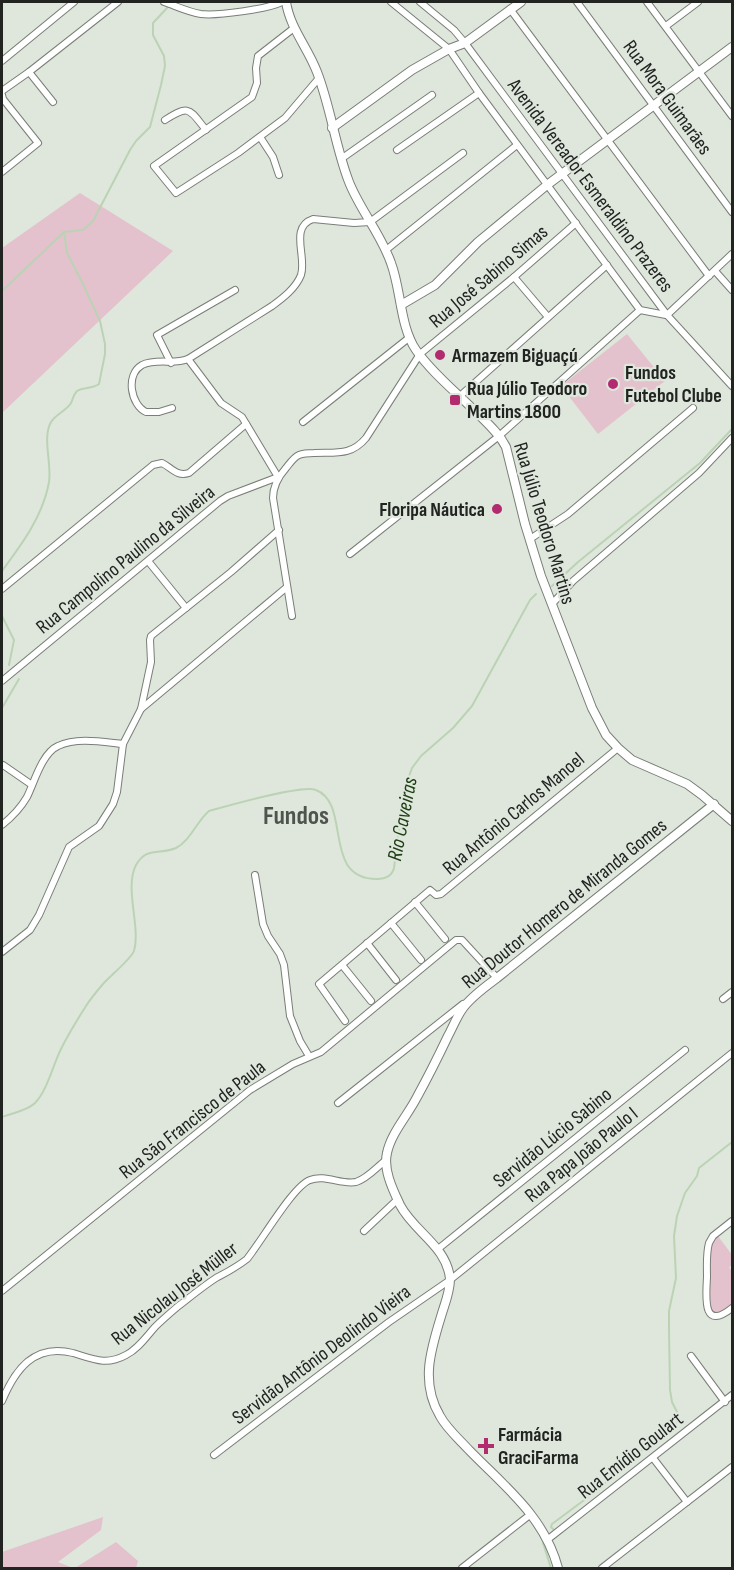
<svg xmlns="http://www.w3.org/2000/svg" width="734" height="1570" viewBox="0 0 734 1570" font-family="'Sofia Sans Condensed',sans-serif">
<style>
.green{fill:#e3c2cd}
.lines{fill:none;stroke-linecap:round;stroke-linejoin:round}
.stream{stroke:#bbd3b4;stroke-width:2}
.street-casing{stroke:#787f76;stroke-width:8}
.secondary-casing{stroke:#787f76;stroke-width:10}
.street{stroke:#fff;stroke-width:6}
.secondary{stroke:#fff;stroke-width:8}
.poi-dot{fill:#b22b6e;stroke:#dfe7dd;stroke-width:2}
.labels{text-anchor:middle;stroke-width:4.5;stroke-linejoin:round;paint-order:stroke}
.street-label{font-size:20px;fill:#212421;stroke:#dfe7dd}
.poi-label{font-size:20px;font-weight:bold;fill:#212421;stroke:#dfe7dd;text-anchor:start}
.water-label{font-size:21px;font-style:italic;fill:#1f4015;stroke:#dfe7dd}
.district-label{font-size:26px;font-weight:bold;fill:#4f554d;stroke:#dfe7dd}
</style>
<rect width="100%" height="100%" fill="#dfe7dd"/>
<!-- green -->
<g class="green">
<path d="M80,193l93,58 -171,162v-165z"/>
<path d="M627,334l38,47 -67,53 -37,-48z"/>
<path d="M718,1236l14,19v10l-3,2 3,5v32l-9,8 -8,2 -4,-3 -3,-11 2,-54 5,-8z"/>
<path d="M103,1517l-2,13 -43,32 15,6h-71v-16z"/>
<path d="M116,1542l22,19 -2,7h-61z"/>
</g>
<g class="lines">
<!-- stream -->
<g class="stream">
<path d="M2,291l62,-59 19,-2 10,-9 37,-71 6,-9 14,-14 11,-42 4,-19 -1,-10 -11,-21v-12l14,-15"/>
<path d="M2,571c20,-27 41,-55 47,-89 3,-18 -7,-44 2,-60 5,-8 15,-11 20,-19 2,-4 2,-8 6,-12 7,-4 15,-2 22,-7l6,-30v-10l-5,-23 -18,-39 -15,-29 -3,-21"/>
<path d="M552,586l26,-24 122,-99 32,-34"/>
<path d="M2,616l12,24 -5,25"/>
<path d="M2,708l17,-29"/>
<path d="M2,1117c10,-4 25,-6 33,-14 12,-12 18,-38 26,-54 7,-14 16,-29 25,-43 5,-8 11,-15 17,-22 7,-8 28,-25 31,-33 7,-24 -10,-63 2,-86 11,-19 24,-10 40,-17 14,-7 21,-27 33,-37 18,-5 94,-27 107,-21 36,14 5,89 61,89 9,0 15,-3 17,-11l9,-70 5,-19 4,-11 9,-12 32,-28 19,-22 58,-106 6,-6"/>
<path d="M553,1529l-2,-2 1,-3 47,-35 23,-23 54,-42 2,-6 -1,-6 -5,-10 -2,-12 -1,-60v-19l7,-33 -2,-42 3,-20 8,-23 12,-17 2,-8 33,-26"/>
<path d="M543,1543l8,25"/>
</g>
<!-- street casing -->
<g class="street-casing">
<g id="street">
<path d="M164,2c12,4 24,10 37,12 16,2 67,-5 81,-12"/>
<path d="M391,2l58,47 30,44 161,217 26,5"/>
<path d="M420,2l34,28 11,13 202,272 65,71"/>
<path d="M577,2l155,210"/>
<path d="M647,2l85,114"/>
<path d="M510,9l199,267"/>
<path d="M666,26l32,-24"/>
<path d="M294,28l-36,28 -2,12 1,15 -5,14 -98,69 22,27 62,-40 47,-35 34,-40"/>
<path d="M2,61l72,-59"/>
<path d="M29,72l24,30"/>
<path d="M2,91l27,-19 89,-70"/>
<path d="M2,95l1,4 35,44 -36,29"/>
<path d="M165,120c25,-16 24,-11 41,10"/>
<path d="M260,137l13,20 6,18"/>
<path d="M397,150l82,-57"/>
<path d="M341,159l91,-64"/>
<path d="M386,250l131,-105"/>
<path d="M715,271l17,19"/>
<path d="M514,277l34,40"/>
<path d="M667,315l65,-61"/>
<path d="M171,363l-14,-28 78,-45"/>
<path d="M460,396l147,-131"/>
<path d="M172,408l-13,4h-13c-15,-7 -21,-37 -4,-47 14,-7 32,0 46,-6l84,-53c11,-8 24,-18 29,-31 6,-18 -12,-48 12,-56l41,4 16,-1 93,-69"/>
<path d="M303,422l107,-85"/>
<path d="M530,539l38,-25 125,-106"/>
<path d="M350,554l149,-118 141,-126"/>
<path d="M148,561l38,47"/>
<path d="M2,589l151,-124 9,-2c10,5 15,14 27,10l57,-49"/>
<path d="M552,604l21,-23 126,-108 33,-35"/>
<path d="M292,616l-19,-118c0,-12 5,-21 13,-30 4,-5 8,-11 13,-13 5,-2 10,-2 15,-2 22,-1 37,3 52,-15l54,-84 94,-77 62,-54"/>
<path d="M2,681l218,-180 8,-5 50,-19 -36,-60 -21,-14 -33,-44"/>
<path d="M141,709l146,-122"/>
<path d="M2,766l1,-1 29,20"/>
<path d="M2,825c10,-8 18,-16 25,-28 7,-14 15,-44 31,-51 19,-9 45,-4 65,-2"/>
<path d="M255,875l8,49 5,12 12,18 4,11 6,51 10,25 9,15"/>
<path d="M415,902l30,37"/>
<path d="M391,923l30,37"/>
<path d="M367,943l29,37"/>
<path d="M2,952l28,-22 9,-15 30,-68 30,-21 14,-22 4,-12 6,-48 18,-35 10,-47 -1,-22 1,-4 80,-64 48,-42"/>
<path d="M342,965l29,36"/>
<path d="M723,999l9,-7"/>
<path d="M345,1021l-26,-37 111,-94 6,5 5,-1 177,-146"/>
<path d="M338,1103l125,-99"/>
<path d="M732,1221l-19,15 -4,7c-3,11 -2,22 -2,34 -1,20 -5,55 25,31"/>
<path d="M364,1231l34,-32"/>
<path d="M438,1249l247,-199"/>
<path d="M2,1291l248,-201 43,-26 28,-12 135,-112h6l35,38"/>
<path d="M691,1356l34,46"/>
<path d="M2,1401c13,-31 32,-58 71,-48 20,6 33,13 53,2 12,-6 20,-18 29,-28 7,-7 14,-13 21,-19 13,-10 26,-21 40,-30 11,-6 21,-11 31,-19 14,-17 46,-73 63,-79 15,-6 31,5 46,2 11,-3 21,-15 30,-22"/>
<path d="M214,1455l175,-133 61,-42 282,-227"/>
<path d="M653,1458l34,44"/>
<path d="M547,1540l185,-145"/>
<path d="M462,1568l69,-54"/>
<path d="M602,1568l130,-101"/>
</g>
</g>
<!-- secondary casing -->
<g class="secondary-casing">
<g id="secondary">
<path d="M286,2c4,26 22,46 31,70 14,36 18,74 32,110 11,28 32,52 42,81 10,26 9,64 25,87 16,23 40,42 60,62 11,11 23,21 30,35l19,77 16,52 51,132 14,27 12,13 14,12 55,24 15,11 30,26"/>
<path d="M332,128l80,-58 37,-21 16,-6 56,-41"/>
<path d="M401,305l34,-20 43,-43 69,-57 185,-138"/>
<path d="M558,1568c-14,-52 -53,-81 -89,-118 -10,-11 -22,-21 -29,-34 -21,-35 -8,-70 3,-106 3,-9 7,-20 7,-31 -3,-33 -36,-47 -50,-74 -7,-15 -17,-35 -13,-52 4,-20 21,-38 30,-56 11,-20 21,-40 31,-61 5,-9 9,-20 15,-28 9,-12 22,-21 34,-30l217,-174"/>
</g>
</g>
<!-- street -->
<use href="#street" class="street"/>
<!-- secondary -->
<use href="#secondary" class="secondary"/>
</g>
<!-- markers -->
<g class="poi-dot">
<circle cx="440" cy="355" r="6"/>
<circle cx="613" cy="384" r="6"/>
<rect x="449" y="394" width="12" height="12" rx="3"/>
<circle cx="497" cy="509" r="6"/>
<path d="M483 1437h6v6h6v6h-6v6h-6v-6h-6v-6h6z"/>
</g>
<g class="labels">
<!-- street labels -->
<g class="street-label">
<text transform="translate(668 97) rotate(54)" y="7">Rua Mora Guimarães</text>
<text transform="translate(591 185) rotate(53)" y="7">Avenida Vereador Esmeraldino Prazeres</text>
<text transform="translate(488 276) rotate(-40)" y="7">Rua José Sabino Simas</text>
<text transform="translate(545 523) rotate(73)" y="7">Rua Júlio Teodoro Martins</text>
<text transform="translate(125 559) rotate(-39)" y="7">Rua Campolino Paulino da Silveira</text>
<text transform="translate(513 813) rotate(-40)" y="7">Rua Antônio Carlos Manoel</text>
<text transform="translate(564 903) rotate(-39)" y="7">Rua Doutor Homero de Miranda Gomes</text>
<text transform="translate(192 1119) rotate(-38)" y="7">Rua São Francisco de Paula</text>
<text transform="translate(552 1137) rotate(-39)" y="7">Servidão Lúcio Sabino</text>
<text transform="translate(581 1154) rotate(-39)" y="7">Rua Papa João Paulo I</text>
<text transform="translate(174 1293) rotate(-38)" y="7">Rua Nicolau José Müller</text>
<text transform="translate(321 1354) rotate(-37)" y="7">Servidão Antônio Deolindo Vieira</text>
<text transform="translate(630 1455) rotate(-38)" y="7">Rua Emídio Goulart</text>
</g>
<!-- poi labels -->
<g class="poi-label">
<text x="452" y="362">Armazem Biguaçú</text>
<text x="625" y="379">Fundos<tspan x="625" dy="23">Futebol Clube</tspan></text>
<text x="467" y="395">Rua Júlio Teodoro<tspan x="467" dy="23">Martins 1800</tspan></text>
<text x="485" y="516" text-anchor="end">Floripa Náutica</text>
<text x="498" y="1441">Farmácia<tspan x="498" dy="23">GraciFarma</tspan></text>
</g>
<!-- water labels -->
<g class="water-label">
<text transform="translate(402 819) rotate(-79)" y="7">Rio Caveiras</text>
</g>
<!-- district labels -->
<g class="district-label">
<text x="296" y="824">Fundos</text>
</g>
</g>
<!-- border -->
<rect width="734" height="1570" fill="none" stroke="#212421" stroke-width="6"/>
</svg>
